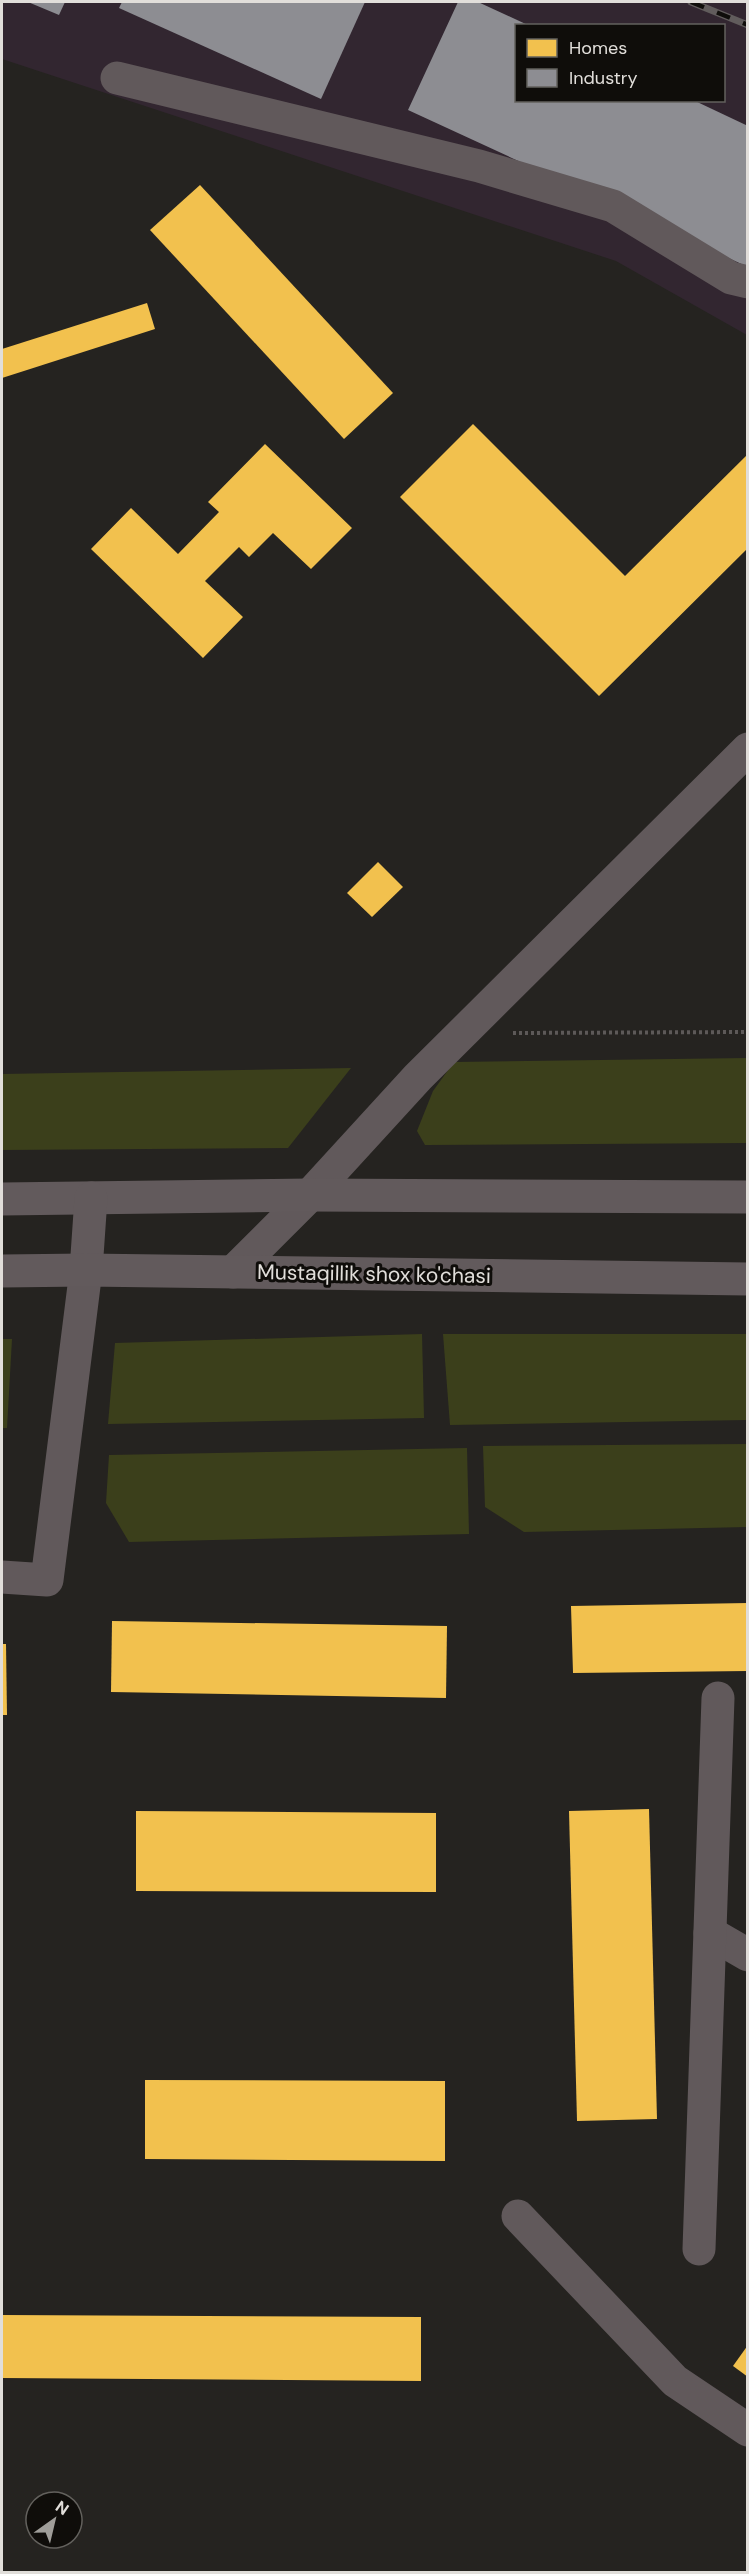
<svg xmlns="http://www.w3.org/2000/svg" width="749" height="2574" viewBox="0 0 749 2574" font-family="'DM Sans',sans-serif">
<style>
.industrial{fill:#322630;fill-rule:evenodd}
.green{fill:#3b3f1b}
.homes{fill:#f2c14e}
.industry{fill:#8d8d92}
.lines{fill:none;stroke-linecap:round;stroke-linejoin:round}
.path{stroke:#5d5958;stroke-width:4;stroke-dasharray:3 3;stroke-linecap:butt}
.minor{stroke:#61595b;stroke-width:33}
.major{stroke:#625a5c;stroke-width:33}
.rail-casing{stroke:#615c5c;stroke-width:7}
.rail{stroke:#0f0d0a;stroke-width:4.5;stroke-dasharray:14;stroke-linecap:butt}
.labels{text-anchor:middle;stroke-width:6;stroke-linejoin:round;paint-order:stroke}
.street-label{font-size:21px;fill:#e1deda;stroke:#0f0d0a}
</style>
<rect width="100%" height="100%" fill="#252320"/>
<!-- industrial -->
<path class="industrial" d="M2,2h745v333l-131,-74 -614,-202zM516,26h208v74h-208z"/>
<!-- green -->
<g class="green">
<path d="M747,1058v85l-322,2 -8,-14 16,-40 21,-29z"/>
<path d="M351,1068l-63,80 -286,2v-76z"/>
<path d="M422,1334l2,84 -316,6 7,-81z"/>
<path d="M443,1334h304v86l-297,5z"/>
<path d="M2,1339h10l-5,89h-5z"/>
<path d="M747,1444v83l-223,5 -39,-25 -2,-61z"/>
<path d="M467,1448l2,86 -340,8 -23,-39 3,-48z"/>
</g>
<!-- homes -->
<g class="homes">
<path d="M200,185l193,208 -49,46 -194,-209z"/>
<path d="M147,303l8,26 -153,49v-29z"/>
<path d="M473,424l152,152 123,-122v94l-149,148 -199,-199z"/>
<path d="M265,444l87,84 -41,41 -38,-36 -24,24 -10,-10 -34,34 38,36 -40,41 -112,-109 40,-41 47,46 41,-42 -11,-10z"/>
<path d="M378,862l25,25 -31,30 -25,-24z"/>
<path d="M748,1603v68l-175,2 -2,-67z"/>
<path d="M112,1621l335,5 -1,72 -335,-6z"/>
<path d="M2,1644h4l1,71h-5z"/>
<path d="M649,1809l8,310 -80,2 -8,-310z"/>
<path d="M136,1811l300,2v79l-300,-1z"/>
<path d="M145,2080l300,1v80l-300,-2z"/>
<path d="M2,2315l419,2v64l-419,-3z"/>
<path d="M748,2345v32l-15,-11z"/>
</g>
<!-- industry -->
<g class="industry">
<path d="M28,2h37l-6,13z"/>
<path d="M122,2h243l-44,97 -202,-91z"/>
<path d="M458,2h20l52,24h-14v74h177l55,26v141l-340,-157z"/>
</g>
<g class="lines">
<!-- path -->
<path class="path" d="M513,1033l235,-1"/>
<!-- minor -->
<g class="minor">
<path d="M117,78l362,88 134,40 118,72 17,4"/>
<path d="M233,1272l77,-77 108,-118 330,-328"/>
<path d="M2,1577l45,3 39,-310"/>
<path d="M710,1933l38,22"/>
<path d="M518,2216l157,165 73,49"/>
<path d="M699,2249l19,-551"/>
</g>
<!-- major -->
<g class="major">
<path d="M2,1199l308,-4 438,2"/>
<path d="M86,1270l5,-72"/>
<path d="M2,1271l84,-1 662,9"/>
</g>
<!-- rail casing -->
<g class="rail-casing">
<path id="rail" d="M691,2l57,23"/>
</g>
<!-- rail -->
<use href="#rail" class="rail"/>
</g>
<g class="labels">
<!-- street labels -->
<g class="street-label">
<text transform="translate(374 1274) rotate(1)" y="7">Mustaqillik shox ko'chasi</text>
</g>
</g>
<!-- border -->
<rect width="749" height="2574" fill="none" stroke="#e1deda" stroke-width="6"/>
<!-- legend -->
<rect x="515" y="24" width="210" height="78" fill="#0f0d0a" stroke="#63615d" stroke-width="1.5"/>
<rect x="527" y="39" width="30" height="18" fill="#f2c14e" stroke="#63615d" stroke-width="1.5"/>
<text x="569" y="54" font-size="18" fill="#e1deda">Homes</text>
<rect x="527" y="69" width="30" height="18" fill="#8d8d92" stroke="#63615d" stroke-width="1.5"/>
<text x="569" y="84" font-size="18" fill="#e1deda">Industry</text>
<!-- north arrow -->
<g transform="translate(54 2520) rotate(34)"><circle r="28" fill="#0f0d0a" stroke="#63615d" stroke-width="1.5"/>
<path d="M0-4.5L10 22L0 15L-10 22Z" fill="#9f9d99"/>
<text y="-9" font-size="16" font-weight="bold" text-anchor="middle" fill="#e1deda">N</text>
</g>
</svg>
